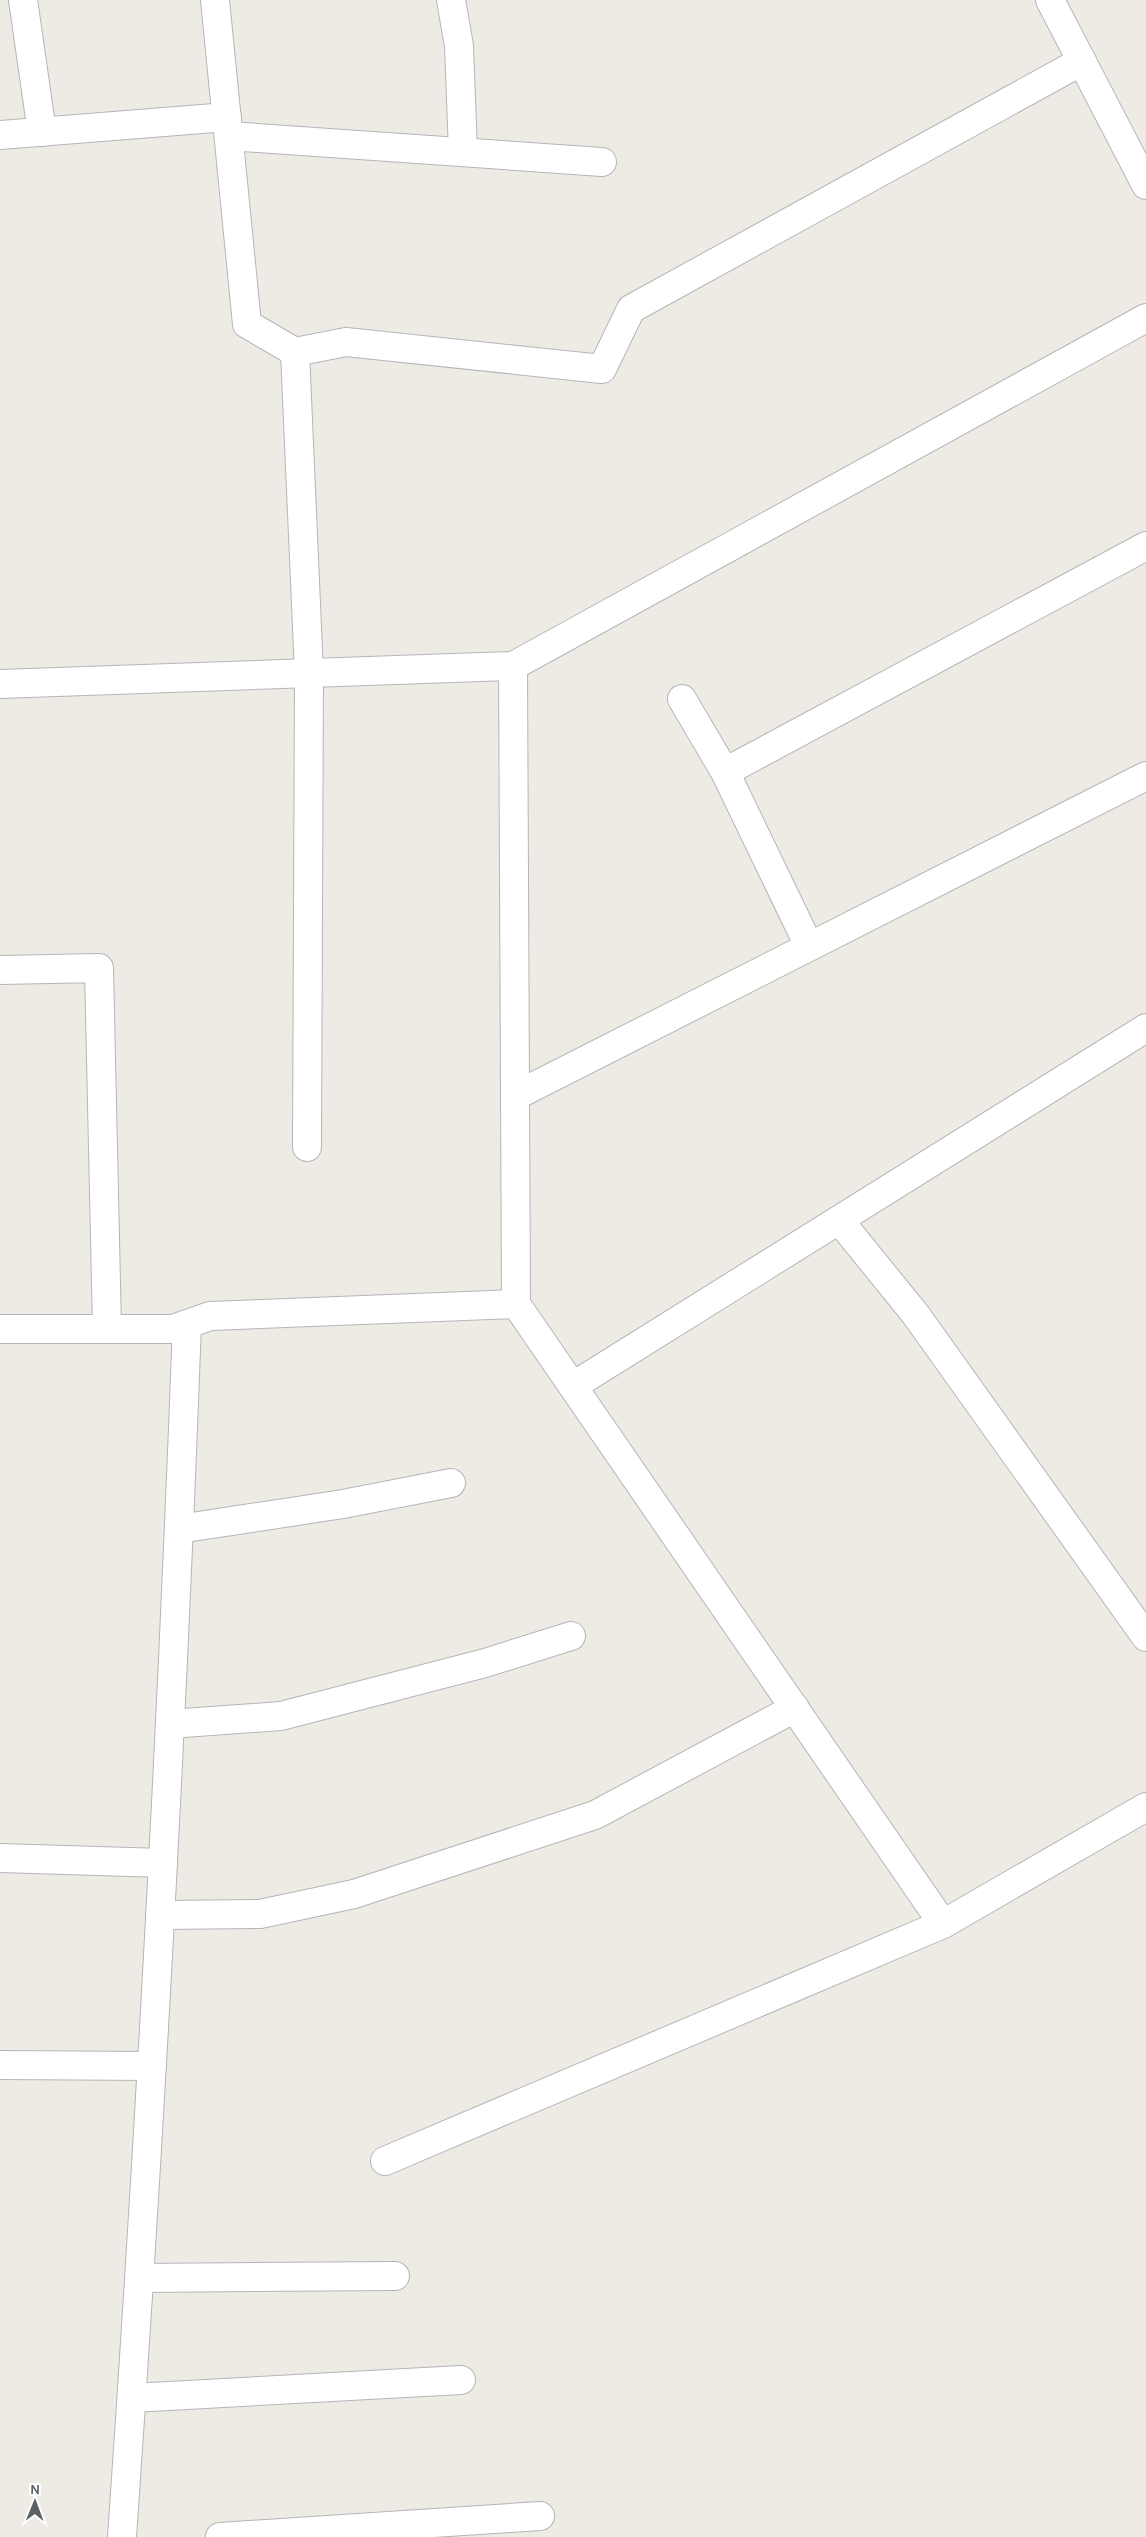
<svg xmlns="http://www.w3.org/2000/svg" width="1146" height="2537" viewBox="0 0 1146 2537" font-family="Karla,sans-serif">
<style>
.lines{fill:none;stroke-linecap:round;stroke-linejoin:round}
.minor-casing{stroke:#b3b6b9;stroke-width:30}
.minor{stroke:#fff;stroke-width:28}
</style>
<rect width="100%" height="100%" fill="#eeebe5"/>
<g class="lines">
<!-- minor casing -->
<g class="minor-casing">
<g id="minor">
<path d="M23,0l19,132"/>
<path d="M215,0l32,324 48,28 14,321 -2,474"/>
<path d="M451,0l8,46 4,106"/>
<path d="M1050,0l96,185"/>
<path d="M0,135l227,-18"/>
<path d="M229,136l373,26"/>
<path d="M295,352l51,-10 256,27 29,-60 451,-248"/>
<path d="M513,666l3,638 427,620"/>
<path d="M0,684l513,-18 633,-348"/>
<path d="M682,699l43,73 84,174"/>
<path d="M725,772l421,-226"/>
<path d="M0,970l99,-2 8,361"/>
<path d="M515,1096l631,-320"/>
<path d="M839,1220l77,95 230,322"/>
<path d="M0,1329h173l37,-13 306,-12"/>
<path d="M573,1386l573,-358"/>
<path d="M179,1529l164,-25 108,-21"/>
<path d="M170,1724l111,-8 204,-53 86,-27"/>
<path d="M0,1858l163,5"/>
<path d="M160,1915l100,-1 94,-20 241,-79 200,-107"/>
<path d="M0,2065l152,1"/>
<path d="M385,2161l558,-237 203,-117"/>
<path d="M139,2278l256,-2"/>
<path d="M132,2398l329,-18"/>
<path d="M122,2537c28,-404 50,-808 65,-1213"/>
<path d="M220,2537l320,-21"/>
</g>
</g>
<!-- minor -->
<use href="#minor" class="minor"/>
</g>
<!-- north arrow -->
<g transform="translate(35 2502) rotate(1)" stroke="#ffffff" stroke-width="4" paint-order="stroke">
<path d="M0-4L9 19L0 12L-9 19Z" fill="#5d6164"/>
<text y="-8" font-size="14" font-weight="bold" text-anchor="middle" fill="#5d6164">N</text>
</g>
</svg>
